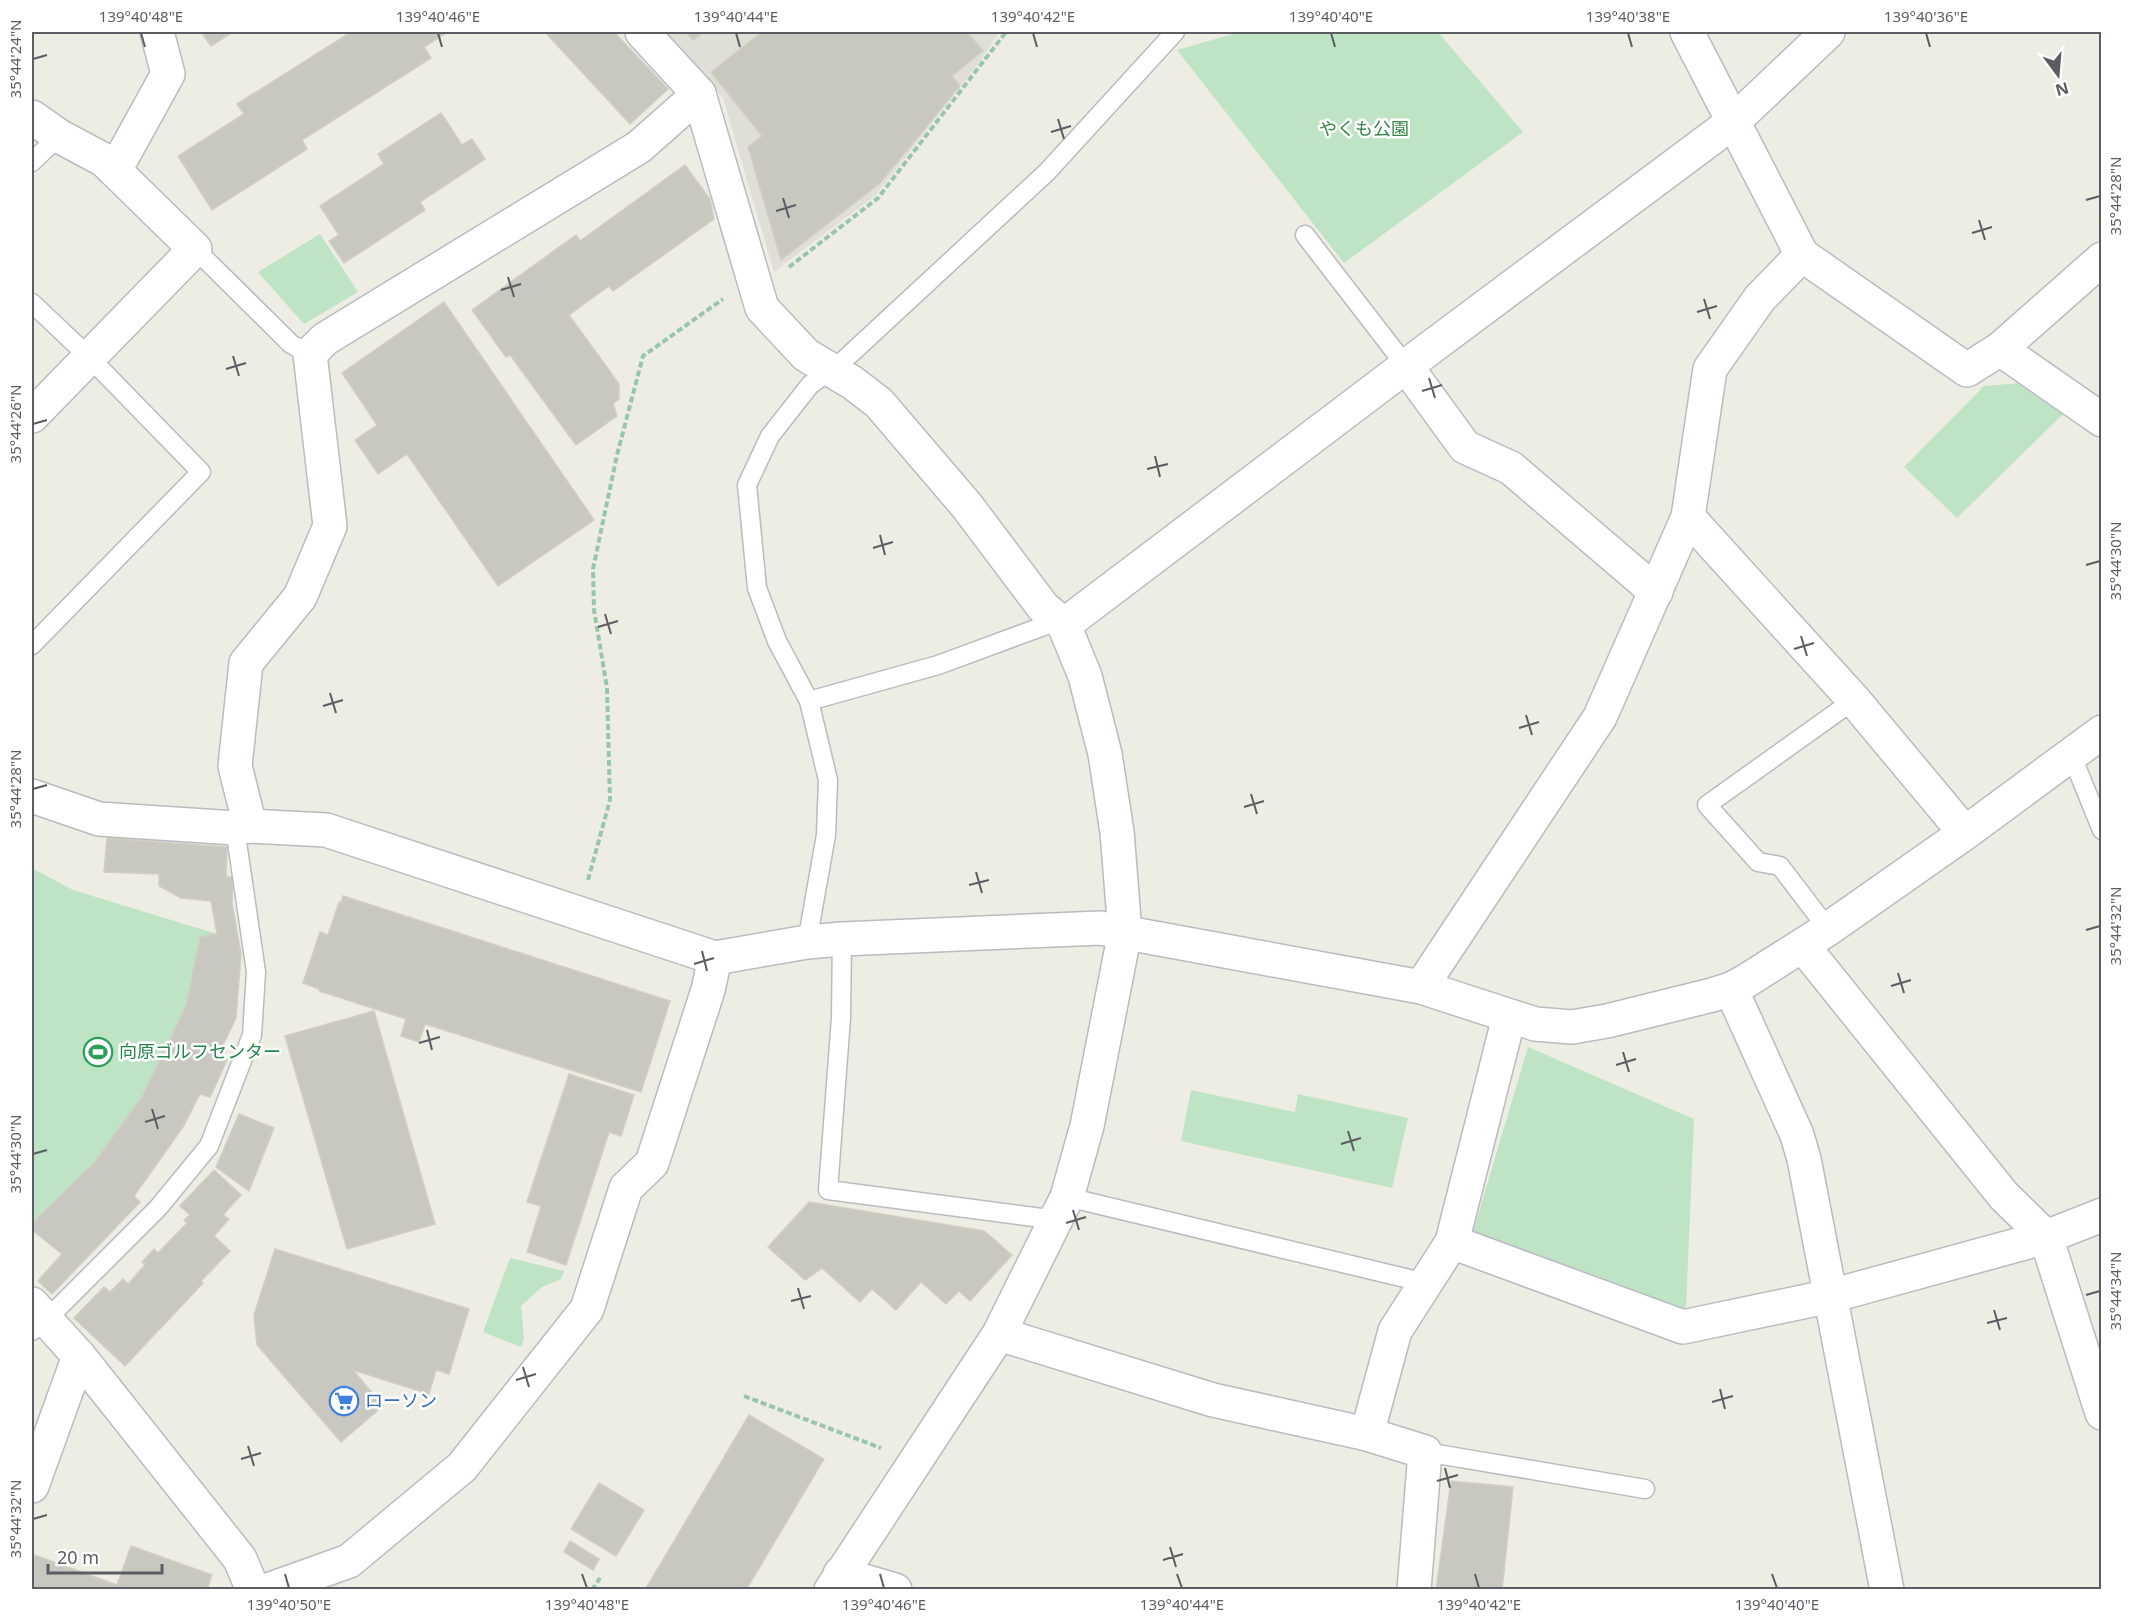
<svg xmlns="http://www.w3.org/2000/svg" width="2133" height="1621" viewBox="0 0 2133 1621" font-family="'Noto Sans','Noto Sans JP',sans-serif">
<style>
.industrial{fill:#dfded7}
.green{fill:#bfe4c5}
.building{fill:#c8c7c0;stroke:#d2cfc1;stroke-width:1.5}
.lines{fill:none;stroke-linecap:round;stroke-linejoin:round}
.lane-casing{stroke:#babbc1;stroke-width:21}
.street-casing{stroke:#babbc1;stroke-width:36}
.path{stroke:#99c5ad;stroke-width:4;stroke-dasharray:6 3;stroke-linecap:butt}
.lane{stroke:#fff;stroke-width:18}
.street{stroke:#fff;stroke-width:33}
.ticks{fill:none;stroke:#5b5d63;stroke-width:2}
.labels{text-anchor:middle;stroke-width:5;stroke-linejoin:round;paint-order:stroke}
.park-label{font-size:18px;fill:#388548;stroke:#fff}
.leisure-label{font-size:18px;fill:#27864d;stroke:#fff;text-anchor:start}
.shop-label{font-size:18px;fill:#366cbe;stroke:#fff;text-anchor:start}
.neatline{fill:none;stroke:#5b5d63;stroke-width:2}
.ticks-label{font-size:15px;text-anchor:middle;fill:#5b5d63}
</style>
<rect width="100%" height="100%" fill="#edede3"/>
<!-- industrial -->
<path class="industrial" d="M664,32h335l-18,28 -105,135 -102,77 -51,-174z"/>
<!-- green -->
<g class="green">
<path d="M1240,32h198l85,100 -179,131 -167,-213z"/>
<path d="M320,234l38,58 -54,32 -46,-52z"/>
<path d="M2020,383l45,29 -108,106 -53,-51 80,-81z"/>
<path d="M32,868l41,22 144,44 -17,4 -14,68 -44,91 -48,66 -62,60z"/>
<path d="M1528,1047l166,72 -8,190 -213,-77z"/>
<path d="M1191,1090l104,22 3,-18 110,24 -16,70 -211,-47z"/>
<path d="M510,1258l54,13 -3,8 -19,8 -21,19 3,33 -3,8 -38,-15z"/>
</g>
<!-- building -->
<g class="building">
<path d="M201,32h32l-22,14z"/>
<path d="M351,32h97l-24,15 7,11 -129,82 5,9 -95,61 -34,-54 66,-42 -7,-10z"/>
<path d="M545,32h69l54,57 -38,35z"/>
<path d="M686,32h18l-11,8z"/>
<path d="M762,32h205l16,19 -31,25 8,10 -80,97 -99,77 -33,-113 14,-11 -51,-64z"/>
<path d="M441,113l21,32 10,-6 13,20 -65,43 5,8 -81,53 -15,-22 10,-6 -19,-29 64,-42 -6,-10z"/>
<path d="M685,165l25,34 4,20 -101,72 -4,-5 -40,29 50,69v15l-6,5 4,12 -41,29 -66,-90 -4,2 -34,-47 104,-75 4,6z"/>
<path d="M444,302l150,218 -96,66 -91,-132 -29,20 -23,-34 22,-15 -35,-52z"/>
<path d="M107,838l120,9 -1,30h7l-1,26 9,51 -5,64 -17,35 9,5 -18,39 -10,-3 -17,33 -49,69 6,6 -88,92 -14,-13 24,-27 -30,-24v-7l62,-60 48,-66 44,-91 14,-69 17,-3 -6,-33 -30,-3 -22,-12v-12l-55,-2z"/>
<path d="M343,896l327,105 -29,91 -216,-68 -6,18 -18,-6 5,-17 -87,-28v-2l-16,-6 17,-51 8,3 11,-33 2,1z"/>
<path d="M374,1011l61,213 -88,25 -62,-213z"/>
<path d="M569,1074l65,21 -13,41 -12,-4 -43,133 -39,-13 14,-46 -14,-4z"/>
<path d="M239,1114l35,14 -25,63 -33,-24z"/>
<path d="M214,1170l27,25 -18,20 6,4 -15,17 16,15 -29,30 2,2 -78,83 -51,-48 30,-31 6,5 13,-13 5,5 17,-19 -3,-3 12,-13 4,4 29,-30 -3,-3 6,-5 -10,-9z"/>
<path d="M809,1202l175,29 28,24 -42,46 -11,-10 -13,13 -25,-22 -25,28 -24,-21 -12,13 -38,-34 -17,12 -37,-33z"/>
<path d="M275,1249l194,60 -20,65 -13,-4 -7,24 -76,-24 30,36 -42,36 -84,-97 -3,-30z"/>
<path d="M749,1415l75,44 -78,131h-101z"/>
<path d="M1451,1481l62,6 -11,103h-66z"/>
<path d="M599,1483l45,27 -28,46 -45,-27z"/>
<path d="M570,1541l29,18 -6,11 -29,-18z"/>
<path d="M131,1546l81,29 -5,15h-175v-36l85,31z"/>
</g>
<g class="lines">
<!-- lane casing -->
<g class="lane-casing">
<g id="lane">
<path d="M32,162l27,-26"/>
<path d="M1305,235l101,131"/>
<path d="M195,249l96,95 19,10"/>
<path d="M32,303l57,54 112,115 -169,173"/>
<path d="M809,701l129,-36 122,-45"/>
<path d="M2071,754l31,76"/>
<path d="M1828,929l-48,-63 -22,-4 -51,-57 147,-105"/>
<path d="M842,939l-1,79 -13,172 229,30"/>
<path d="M807,942l19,-107 2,-55 -19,-79 -32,-60 -20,-53 -10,-103 23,-49 40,-51 34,-25 203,-188 128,-140"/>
<path d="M1067,1197l359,86"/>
<path d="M32,1331l14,-11 112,-112 51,-62 43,-111 4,-63 -21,-144"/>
<path d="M1425,1452l220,37"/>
</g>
</g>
<!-- street casing -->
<g class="street-casing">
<g id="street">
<path d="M642,32l57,62 63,214 44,47 47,28 26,20 88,103 76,101 21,18 21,51 20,78 12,78 8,100 -38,194 -20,71 -68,137 -168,256"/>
<path d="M1687,32l115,223 165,115 33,-21 102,71"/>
<path d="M32,117l27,19 45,24 91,89 -163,167"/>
<path d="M115,170l53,-96 -11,-42"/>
<path d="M2000,349l102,-90"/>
<path d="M1406,366l59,81 46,21 145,124"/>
<path d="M1688,517l166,183 111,133"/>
<path d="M1064,625l342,-259 327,-244 95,-90"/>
<path d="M32,796l67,23 136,9 15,-2 76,4 389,128 92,-16 35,-3 258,-11 321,59 114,37 37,3 35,-6 105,-26 19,-6 15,-8 82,-52 137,-96 137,-101"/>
<path d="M250,826l-15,-60 11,-103 54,-66 30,-71 -20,-172 15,-15 314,-192 60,-53"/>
<path d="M1803,946l201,250 42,41 56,176"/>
<path d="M1421,987l179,-270 88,-200 22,-148 50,-71 42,-43"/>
<path d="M1731,989l66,146 7,24 83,431"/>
<path d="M1452,1242l231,85 148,-31 215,-59 56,-22"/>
<path d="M32,1304l47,52 161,203 13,31"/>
<path d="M999,1334l214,66 154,34 58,18 -11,138"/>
<path d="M1367,1434l28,-103 57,-89 57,-225"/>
<path d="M32,1486l47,-130"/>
<path d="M840,1574l55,16"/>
<path d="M268,1590l81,-29 113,-94 125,-158 39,-121 26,-25 56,-173 7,-32"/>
</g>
</g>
<!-- path -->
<g class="path">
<path d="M789,267l89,-69 128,-166"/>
<path d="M588,880l22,-80 -3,-112 -13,-78 -1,-41 24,-114 26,-99 80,-57"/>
<path d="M744,1396l137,52"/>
<path d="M592,1590l8,-12"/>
</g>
<!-- lane -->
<use href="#lane" class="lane"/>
<!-- street -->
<use href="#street" class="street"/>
</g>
<!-- ticks -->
<path class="ticks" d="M141,33l4,14M438,33l4,14M736,33l4,14M1033,33l4,14M1331,33l4,14M1628,33l4,14M1926,33l4,14M33,59l14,-4M1058,119l6,20M1051,132l20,-6M783,198l6,20M2086,200l14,-4M776,211l20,-6M1979,220l6,20M1972,233l20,-6M508,277l6,20M501,290l20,-6M1704,299l6,20M1697,312l20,-6M233,356l6,20M226,369l20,-6M1429,378l6,20M1422,391l20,-6M33,424l14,-4M1155,456l5,21M1147,469l21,-5M880,535l5,20M873,548l20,-6M2086,565l14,-4M605,614l6,20M598,627l20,-6M1801,636l6,20M1794,649l20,-6M330,693l6,20M323,706l20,-6M1526,715l6,20M1519,728l20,-6M33,789l14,-4M1251,794l6,20M1244,807l20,-6M976,872l6,21M969,885l20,-5M2086,930l14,-4M702,951l5,20M694,964l20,-6M1898,973l6,20M1891,986l20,-6M427,1030l5,20M419,1043l21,-6M1623,1052l6,20M1616,1065l20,-6M152,1109l6,20M145,1122l20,-6M1348,1131l6,20M1341,1144l20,-6M33,1154l14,-4M1073,1210l6,20M1066,1223l20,-6M798,1288l6,21M2086,1295l14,-4M791,1301l20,-5M1994,1310l6,20M1987,1323l20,-5M523,1367l6,20M516,1380l20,-6M1720,1389l5,20M1712,1402l21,-6M248,1446l6,20M241,1459l20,-6M1445,1468l5,20M1437,1481l21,-6M33,1519l14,-4M1170,1547l6,20M1163,1560l20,-6M285,1574l4,14M582,1574l5,14M880,1574l4,14M1177,1574l5,14M1475,1574l4,14M1772,1574l5,14"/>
<!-- icons -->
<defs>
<g id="stadium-ring" transform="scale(1.5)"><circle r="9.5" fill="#fff" stroke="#2e9e5b" stroke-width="1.5"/><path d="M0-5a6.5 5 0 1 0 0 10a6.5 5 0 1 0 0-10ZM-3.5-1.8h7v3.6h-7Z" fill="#2e9e5b"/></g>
<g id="supermarket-ring" transform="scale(1.5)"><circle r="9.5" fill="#fff" stroke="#3f7fe0" stroke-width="1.5"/><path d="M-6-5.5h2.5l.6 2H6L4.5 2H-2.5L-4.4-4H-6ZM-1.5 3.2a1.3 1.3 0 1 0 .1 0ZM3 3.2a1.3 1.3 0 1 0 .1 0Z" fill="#3f7fe0"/></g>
</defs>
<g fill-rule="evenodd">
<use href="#stadium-ring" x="98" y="1052"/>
<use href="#supermarket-ring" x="344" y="1401"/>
</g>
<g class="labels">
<!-- park labels -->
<g class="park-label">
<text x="1364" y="135">やくも公園</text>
</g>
<!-- leisure labels -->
<g class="leisure-label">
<text x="119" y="1058">向原ゴルフセンター</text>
</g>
<!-- shop labels -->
<g class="shop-label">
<text x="365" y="1407">ローソン</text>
</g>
</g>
<!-- border -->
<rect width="2133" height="1621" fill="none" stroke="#ffffff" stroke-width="66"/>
<!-- north arrow -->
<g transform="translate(2058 75) rotate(164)" stroke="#ffffff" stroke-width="4.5" paint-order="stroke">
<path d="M0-4.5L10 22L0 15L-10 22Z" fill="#5b5d63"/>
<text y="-9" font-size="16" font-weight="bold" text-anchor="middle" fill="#5b5d63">N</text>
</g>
<!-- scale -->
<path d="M48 1564v9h114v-9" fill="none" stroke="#5b5d63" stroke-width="3"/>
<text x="57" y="1564" font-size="18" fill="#5b5d63" stroke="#ffffff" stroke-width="4.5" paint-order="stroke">20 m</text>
<rect x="33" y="33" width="2067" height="1555" class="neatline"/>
<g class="ticks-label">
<text x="141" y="22">139°40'48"E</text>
<text x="438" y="22">139°40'46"E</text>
<text x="736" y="22">139°40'44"E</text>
<text x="1033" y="22">139°40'42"E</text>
<text x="1331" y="22">139°40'40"E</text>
<text x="1628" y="22">139°40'38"E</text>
<text x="1926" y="22">139°40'36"E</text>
<text transform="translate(16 59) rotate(-90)" y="5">35°44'24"N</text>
<text transform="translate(2116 196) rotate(-90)" y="5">35°44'28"N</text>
<text transform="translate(16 424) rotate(-90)" y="5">35°44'26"N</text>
<text transform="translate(2116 561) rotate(-90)" y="5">35°44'30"N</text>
<text transform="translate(16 789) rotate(-90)" y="5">35°44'28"N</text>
<text transform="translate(2116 926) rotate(-90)" y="5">35°44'32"N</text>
<text transform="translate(16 1154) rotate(-90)" y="5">35°44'30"N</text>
<text transform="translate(2116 1291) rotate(-90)" y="5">35°44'34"N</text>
<text transform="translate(16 1519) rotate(-90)" y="5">35°44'32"N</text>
<text x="289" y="1610">139°40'50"E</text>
<text x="587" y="1610">139°40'48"E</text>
<text x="884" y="1610">139°40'46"E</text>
<text x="1182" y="1610">139°40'44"E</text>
<text x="1479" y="1610">139°40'42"E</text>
<text x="1777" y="1610">139°40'40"E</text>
</g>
</svg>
